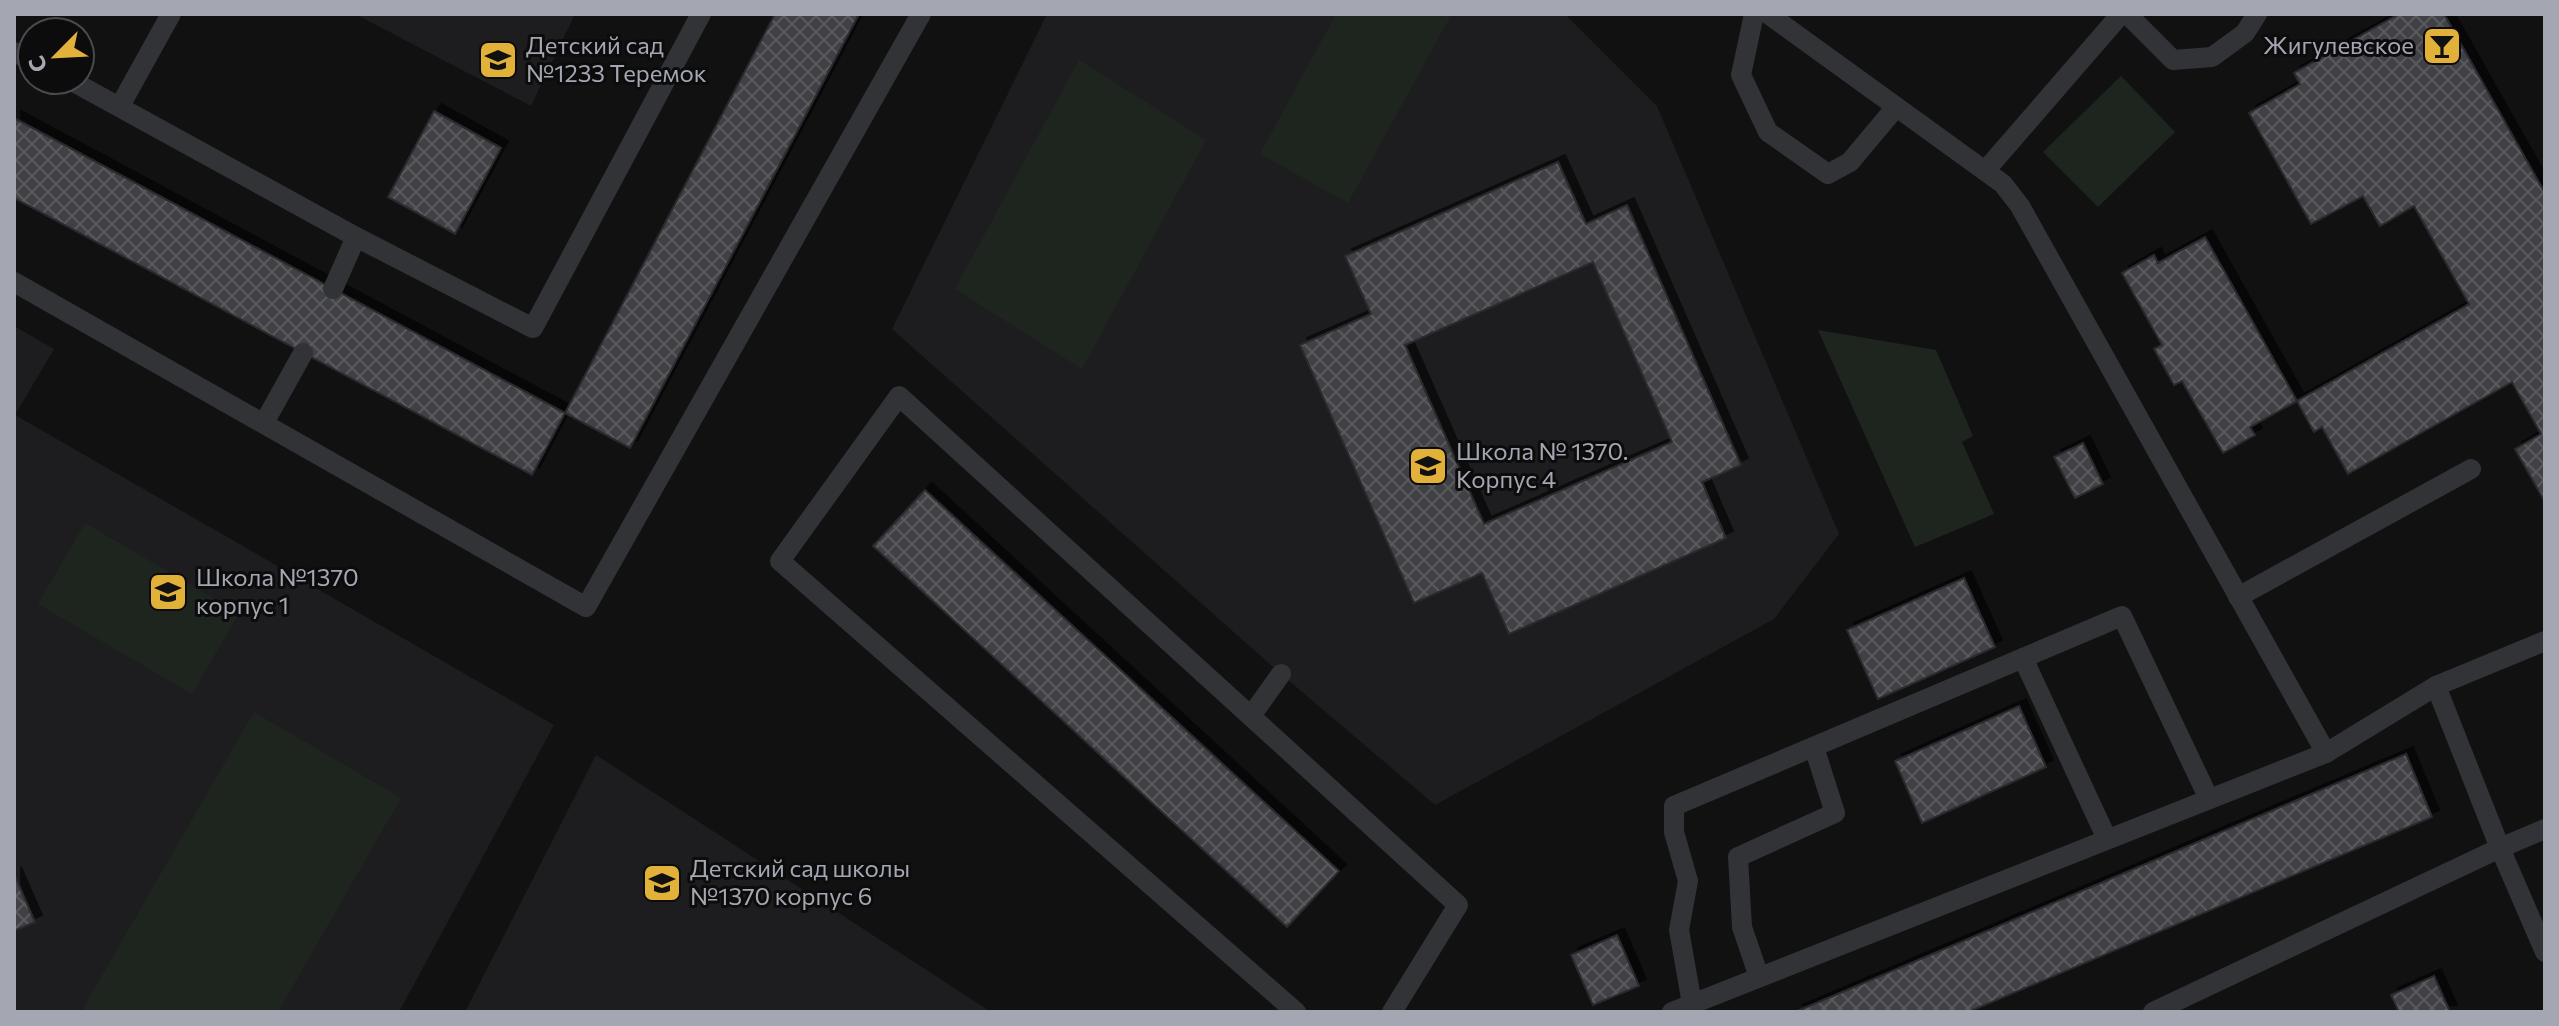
<svg xmlns="http://www.w3.org/2000/svg" width="2559" height="1026" viewBox="0 0 2559 1026" font-family="Commissioner,sans-serif">
<style>
.built{fill:#1d1d1f}
.green{fill:#1e251f}
.building{fill:url(#building-cross-hatch);stroke:#2b2b2e;stroke-width:2;fill-rule:evenodd;filter:url(#shadow)}
.lines{fill:none;stroke-linecap:round;stroke-linejoin:round}
.service{stroke:#323337;stroke-width:20}
.labels{text-anchor:middle;stroke-width:6;stroke-linejoin:round;paint-order:stroke}
.poi-label{font-size:24px;fill:#a4a7b2;stroke:#0c0c0d;text-anchor:start}
</style>
<defs>
<pattern id="building-cross-hatch" width="8" height="8" patternUnits="userSpaceOnUse" patternTransform="scale(2)"><rect width="8" height="8" fill="#404145"/><path d="M0 0l8 8M0 8l8-8" fill="none" stroke="#595a5d"/></pattern>
<filter id="shadow"><feDropShadow dx="7" dy="-7" stdDeviation="0" flood-color="#0009"/></filter>
</defs>
<rect width="100%" height="100%" fill="#111112"/>
<!-- built -->
<g class="built">
<path d="M355,14h220l-44,92z"/>
<path d="M1047,14h518l92,92 182,428 -65,85 -339,186 -154,-131 -389,-345z"/>
<path d="M14,326l40,23 -39,66 539,310 -155,287h-385z"/>
<path d="M596,755l395,257h-526z"/>
</g>
<!-- green -->
<g class="green">
<path d="M1336,14h109l5,3 -102,186 -88,-49z"/>
<path d="M1079,60l127,80 -124,229 -127,-80z"/>
<path d="M2121,76l54,56 -77,75 -55,-55z"/>
<path d="M1818,330l118,20 37,86 -11,6 32,72 -79,33z"/>
<path d="M85,523l154,90 -47,81 -154,-90z"/>
<path d="M254,712l147,86 -123,214h-197z"/>
</g>
<!-- building -->
<g class="building">
<path d="M775,14h84l-229,434 -65,-35z"/>
<path d="M2399,14h45l101,179v309l-30,-53 26,-15 -29,-52 -164,92 -26,-47 -8,5 -17,-31 172,-97 -55,-98 -34,20 -17,-30 -52,28 -62,-111 51,-29 -6,-11z"/>
<path d="M434,111l67,37 -46,86 -67,-37z"/>
<path d="M14,118l551,295 -33,62 -518,-277z"/>
<path d="M1558,162l28,62 41,-19 114,260 -39,17 24,56 -217,96 -27,-61 -68,30 -114,-258 71,-31 -26,-58zM1593,262l79,180 -188,82 -79,-179z"/>
<path d="M2205,237l92,164 -47,26 5,8 -32,18 -41,-72 -8,4 -20,-36 8,-4 -40,-72 32,-18 4,8z"/>
<path d="M2083,443l20,41 -28,14 -21,-41z"/>
<path d="M925,490l414,381 -52,56 -414,-381z"/>
<path d="M1964,578l31,69 -117,52 -31,-69z"/>
<path d="M2019,706l27,61 -124,56 -27,-62z"/>
<path d="M2406,754l26,63 -464,195h-173z"/>
<path d="M14,874l21,48 -21,9z"/>
<path d="M1617,935l22,51 -46,19 -22,-50z"/>
<path d="M2434,976l16,36h-51l-8,-17z"/>
</g>
<g class="lines">
<!-- service -->
<g class="service">
<path d="M1754,14l-13,61 27,57 60,42 22,-12 46,-55"/>
<path d="M1768,14l235,170 17,22 306,547"/>
<path d="M2127,14l46,46 39,-3 33,-24 12,-19"/>
<path d="M14,52l18,9"/>
<path d="M70,80l286,157 177,91 168,-314"/>
<path d="M120,106l51,-92"/>
<path d="M1985,171l136,-157"/>
<path d="M14,282l572,325 335,-593"/>
<path d="M333,289l23,-52"/>
<path d="M264,423l39,-70"/>
<path d="M2238,597l233,-128"/>
<path d="M2023,658l84,181"/>
<path d="M1251,716l30,-42"/>
<path d="M2545,829l-45,19 45,104"/>
<path d="M1759,977l-17,-50 -4,-70 97,-44 -21,-66"/>
<path d="M1692,1004l-13,-74 9,-49 -14,-49v-26l448,-190 87,183"/>
<path d="M1296,1012l-516,-451 119,-165 559,509 -66,107"/>
<path d="M1672,1012l654,-259 110,-67 109,-45"/>
<path d="M2153,1012l347,-164 -64,-162"/>
</g>
</g>
<!-- icons -->
<defs>
<g id="bar-square" transform="scale(2)"><rect x="-9" y="-9" width="18" height="18" rx="4" fill="#e2b13a" stroke="#0c0c0d"/><path d="M-6-5H6L.8 .8V4.5H3.5V6h-7V4.5H-.8V.8Z" fill="#111"/></g>
<g id="school-square" transform="scale(2)"><rect x="-9" y="-9" width="18" height="18" rx="4" fill="#e2b13a" stroke="#0c0c0d"/><path d="M0-5L7-2L0 1L-7-2ZM-4 1L0 2.5L4 1V4Q0 6-4 4Z" fill="#111"/></g>
</defs>
<g fill-rule="evenodd">
<use href="#bar-square" x="2442" y="46"/>
<use href="#school-square" x="498" y="60"/>
<use href="#school-square" x="1428" y="466"/>
<use href="#school-square" x="168" y="592"/>
<use href="#school-square" x="662" y="883"/>
</g>
<g class="labels">
<!-- poi labels -->
<g class="poi-label">
<text x="526" y="54">Детский сад<tspan x="526" dy="28">№1233 Теремок</tspan></text>
<text x="2414" y="54" text-anchor="end">Жигулевское</text>
<text x="1456" y="460">Школа № 1370.<tspan x="1456" dy="28">Корпус 4</tspan></text>
<text x="196" y="586">Школа №1370<tspan x="196" dy="28">корпус 1</tspan></text>
<text x="690" y="877">Детский сад школы<tspan x="690" dy="28">№1370 корпус 6</tspan></text>
</g>
</g>
<!-- border -->
<rect width="2559" height="1026" fill="none" stroke="#a4a7b2" stroke-width="32"/>
<!-- north arrow -->
<g transform="translate(56 56) rotate(246)"><circle r="38" fill="#0c0c0d" stroke="#494a4f" stroke-width="2"/>
<path d="M0-6L14 30L0 20L-14 30Z" fill="#e2b13a"/>
<text y="-12" font-size="22" font-weight="bold" text-anchor="middle" fill="#a4a7b2">С</text>
</g>
</svg>
